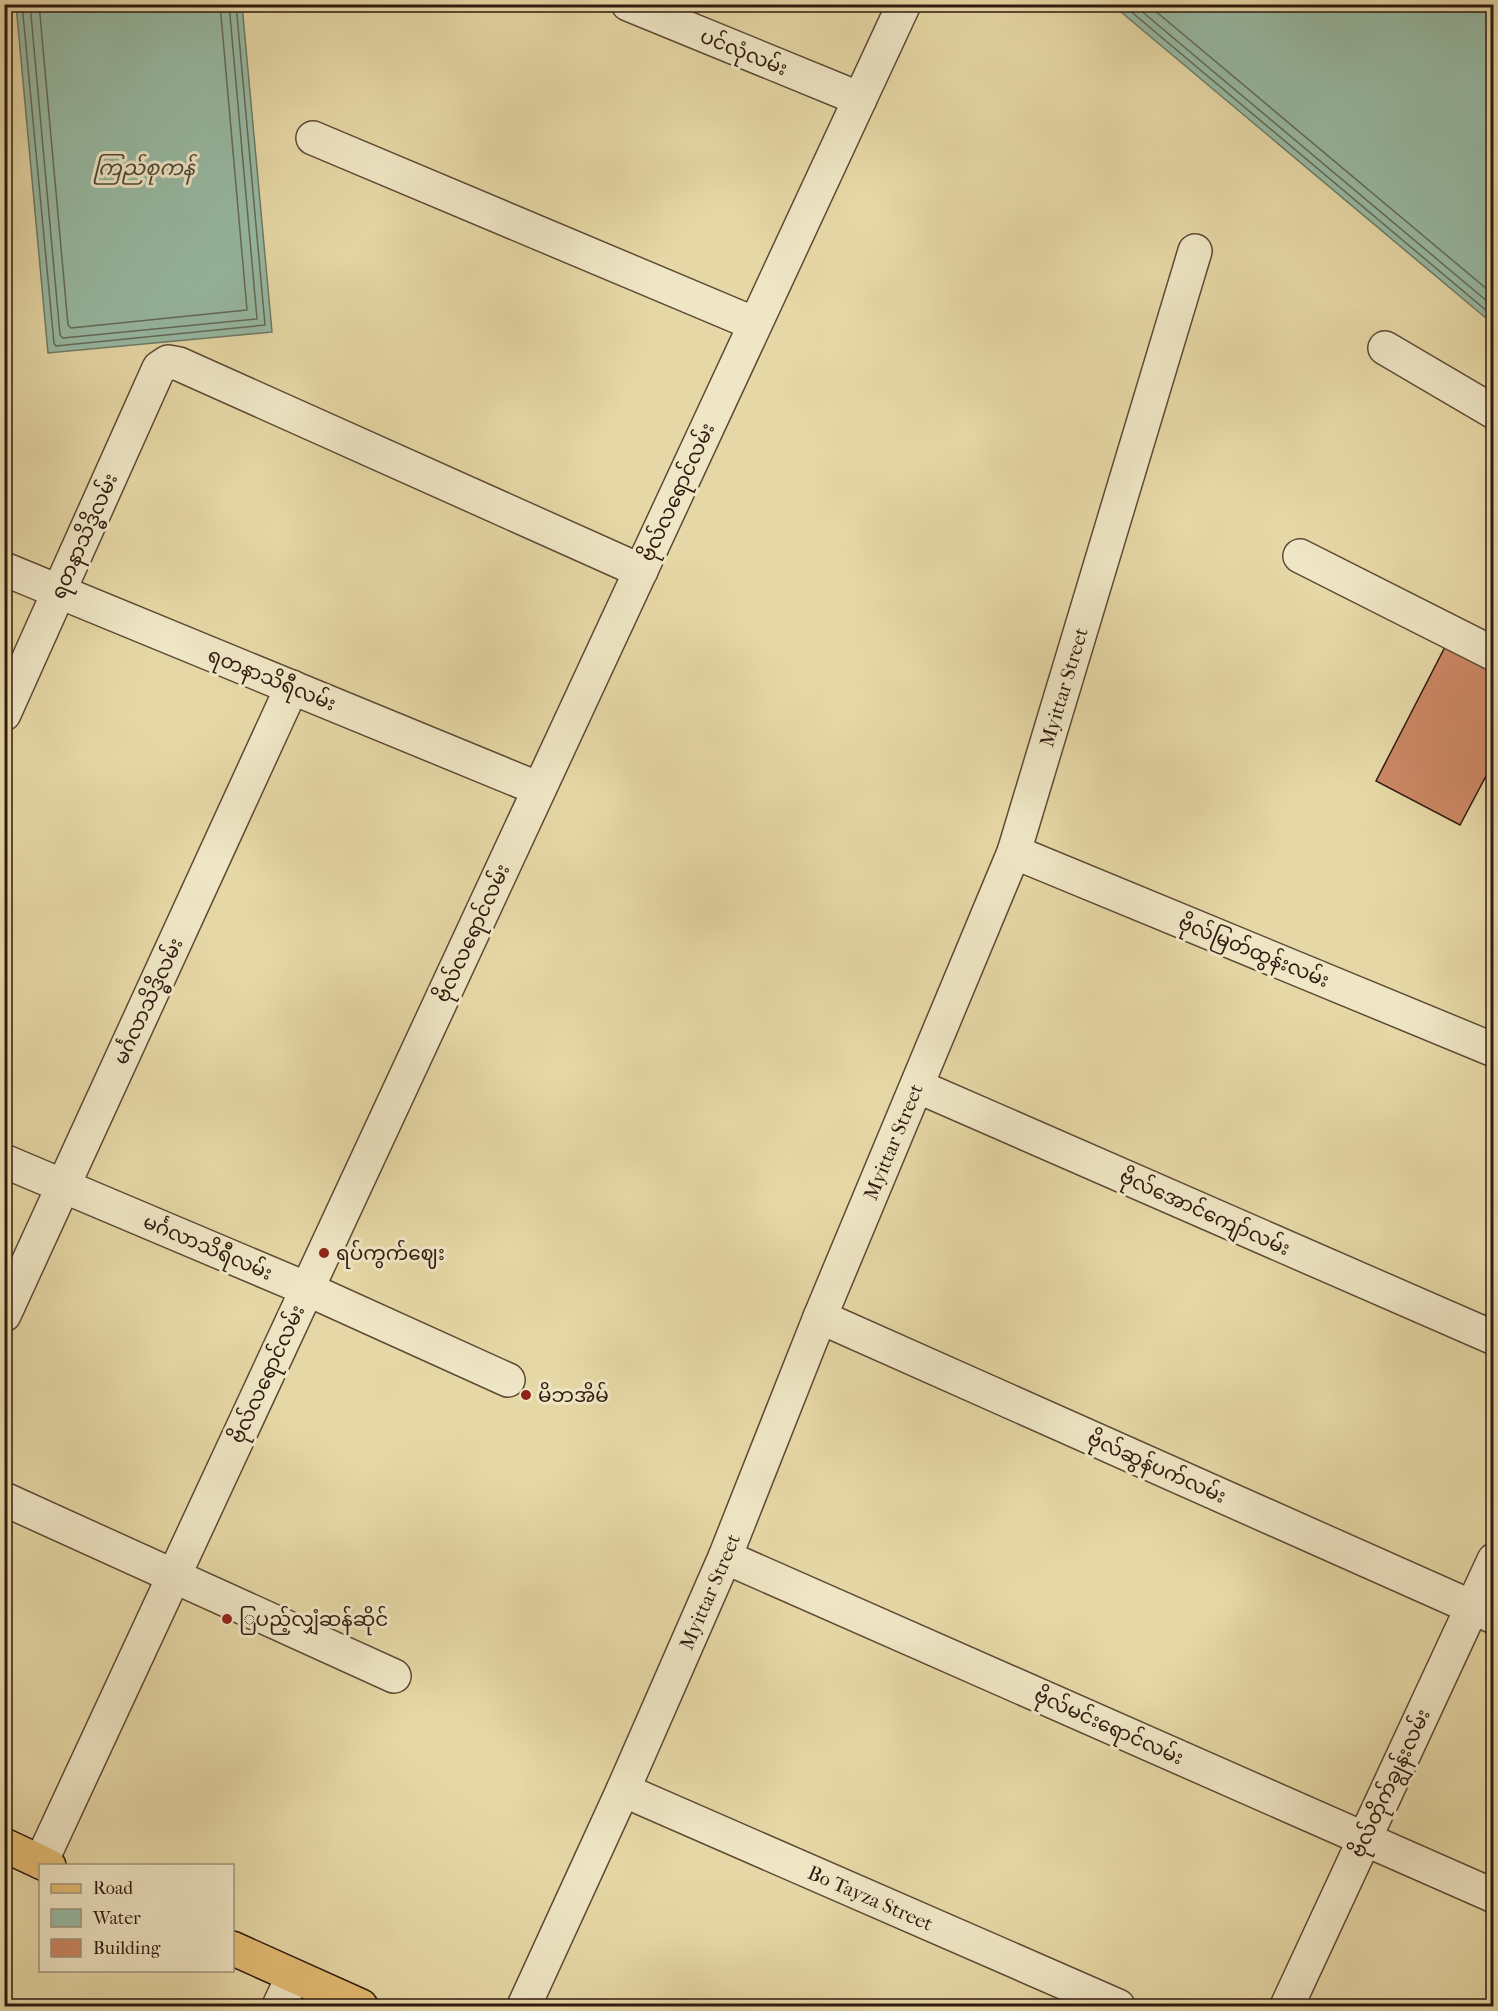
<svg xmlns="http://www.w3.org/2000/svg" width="1498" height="2011" viewBox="0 0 1498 2011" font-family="'IM FELL French Canon','Noto Sans Myanmar',serif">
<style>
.water{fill:#97baa4;stroke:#6e7a68;stroke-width:1.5}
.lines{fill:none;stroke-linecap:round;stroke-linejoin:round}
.shore{stroke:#646a5a;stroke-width:1.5}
.building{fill:#cc8865;stroke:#301a0f;stroke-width:1.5}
.minor-casing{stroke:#5e4a35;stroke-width:36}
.major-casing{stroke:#301a0f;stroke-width:36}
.minor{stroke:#efe6c5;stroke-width:33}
.major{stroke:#e3bc73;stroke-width:33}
.poi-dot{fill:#8f2418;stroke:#efe6c5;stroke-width:2}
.labels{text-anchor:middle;stroke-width:6;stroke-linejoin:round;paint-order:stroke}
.street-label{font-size:20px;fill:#301a0f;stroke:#efe6c5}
.poi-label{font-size:20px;fill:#301a0f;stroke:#efe6c5;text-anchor:start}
.water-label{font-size:21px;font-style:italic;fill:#4f4a3c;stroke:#efe6c5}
</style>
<rect width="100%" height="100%" fill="#e6d8a6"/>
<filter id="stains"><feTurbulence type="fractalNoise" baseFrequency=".00333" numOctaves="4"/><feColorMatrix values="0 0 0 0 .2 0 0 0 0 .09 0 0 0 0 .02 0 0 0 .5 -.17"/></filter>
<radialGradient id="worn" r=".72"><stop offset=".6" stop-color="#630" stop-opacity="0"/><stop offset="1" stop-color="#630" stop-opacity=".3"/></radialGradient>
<!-- water -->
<g class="water">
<path d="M16,5h226l30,327 -224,21z"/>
<path d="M1113,5h380v319l-372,-312z"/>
</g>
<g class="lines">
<!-- shore -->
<g class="shore">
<path d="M22,4l32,339 2,3 209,-21 -29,-321"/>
<path d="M30,4l30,331 3,3 194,-19 -28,-315"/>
<path d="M39,4l29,321 3,3 176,-18 -27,-306"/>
<path d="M1122,4l372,313"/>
<path d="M1133,4l361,303"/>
<path d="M1147,4l347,291"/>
</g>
</g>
<!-- building -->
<path class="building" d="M1445,647l49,26v88l-34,64 -84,-44z"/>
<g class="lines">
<!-- minor casing -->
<g class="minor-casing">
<g id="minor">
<path d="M628,4l232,95"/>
<path d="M313,138l442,186"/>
<path d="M1385,348l109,64"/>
<path d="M1300,556l194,98"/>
<path d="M4,569l535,220"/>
<path d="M4,714l155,-346 9,-6 11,2 462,207"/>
<path d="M1014,852l480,198"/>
<path d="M917,1086l577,252"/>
<path d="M4,1161l303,128 201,91"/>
<path d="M4,1315l288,-628"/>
<path d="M820,1317l674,300"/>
<path d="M4,1499l390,177"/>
<path d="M725,1557l769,339"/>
<path id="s1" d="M623,1790l495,216"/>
<path d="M41,1862l863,-1858"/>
<path d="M279,2006l14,-30"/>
<path id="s2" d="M524,2006l99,-216 102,-233 95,-240 194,-465 181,-601"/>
<path d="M1287,2006l207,-446"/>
</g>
</g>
<!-- major casing -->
<g class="major-casing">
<g id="major">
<path d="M4,1845l45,21"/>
<path d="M232,1948l129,58"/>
</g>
</g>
<!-- minor -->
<use href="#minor" class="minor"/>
<!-- major -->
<use href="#major" class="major"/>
</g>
<!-- markers -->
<g class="poi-dot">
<circle cx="324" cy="1253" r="6"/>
<circle cx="526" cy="1395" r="6"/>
<circle cx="227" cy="1619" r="6"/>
</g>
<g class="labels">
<!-- street labels -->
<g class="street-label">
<text transform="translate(744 52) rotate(22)" y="7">ပင်လုံလမ်း</text>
<text transform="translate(677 492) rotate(-65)" y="7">ဗိုလ်လရောင်လမ်း</text>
<text transform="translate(84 536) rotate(-66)" y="7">ရတနာသိဒ္ဓိလမ်း</text>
<text transform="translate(272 679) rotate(22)" y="7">ရတနာသိရီလမ်း</text>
<text dy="7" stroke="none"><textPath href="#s2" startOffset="1426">Myittar Street</textPath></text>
<text transform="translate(472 933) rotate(-65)" y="7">ဗိုလ်လရောင်လမ်း</text>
<text transform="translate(1254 951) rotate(22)" y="7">ဗိုလ်မြတ်ထွန်းလမ်း</text>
<text transform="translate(148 1001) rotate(-65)" y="7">မင်္ဂလာသိဒ္ဓိလမ်း</text>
<text dy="7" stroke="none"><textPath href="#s2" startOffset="940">Myittar Street</textPath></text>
<text transform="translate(1205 1212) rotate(24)" y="7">ဗိုလ်အောင်ကျော်လမ်း</text>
<text transform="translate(208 1247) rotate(23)" y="7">မင်္ဂလာသိရီလမ်း</text>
<text transform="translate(267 1374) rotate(-65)" y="7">ဗိုလ်လရောင်လမ်း</text>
<text transform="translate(1157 1467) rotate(24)" y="7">ဗိုလ်ဆွန်ပက်လမ်း</text>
<text dy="7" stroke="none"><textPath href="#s2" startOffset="454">Myittar Street</textPath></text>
<text transform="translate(1109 1726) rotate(24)" y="7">ဗိုလ်မင်းရောင်လမ်း</text>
<text transform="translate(1390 1783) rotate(-65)" y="7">ဗိုလ်တိုက်ချွန်းလမ်း</text>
<text dy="7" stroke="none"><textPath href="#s1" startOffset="270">Bo Tayza Street</textPath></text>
</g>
<!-- poi labels -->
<g class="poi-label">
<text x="336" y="1260">ရပ်ကွက်ဈေး</text>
<text x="538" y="1402">မိဘအိမ်</text>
<text x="239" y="1626">ြပည့်လျှံဆန်ဆိုင်</text>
</g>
<!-- water labels -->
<g class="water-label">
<text x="144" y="175">ကြည်စုကန်</text>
</g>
</g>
<!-- margin -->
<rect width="1498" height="2011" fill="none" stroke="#e6d8a6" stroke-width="24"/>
<rect x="6" y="6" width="1486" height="1999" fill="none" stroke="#301a0f" stroke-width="3"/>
<rect x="12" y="12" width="1474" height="1987" fill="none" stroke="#301a0f" stroke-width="1.5"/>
<!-- legend -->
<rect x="39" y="1864" width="195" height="108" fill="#efe6c5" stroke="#a3947c" stroke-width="1.5"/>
<rect x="51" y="1884" width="30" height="9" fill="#e3bc73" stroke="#a3947c" stroke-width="1.5"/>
<text x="93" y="1894" font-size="18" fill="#301a0f">Road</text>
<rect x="51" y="1909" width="30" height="18" fill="#97baa4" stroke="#a3947c" stroke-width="1.5"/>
<text x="93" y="1924" font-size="18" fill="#301a0f">Water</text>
<rect x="51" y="1939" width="30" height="18" fill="#cc8865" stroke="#a3947c" stroke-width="1.5"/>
<text x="93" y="1954" font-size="18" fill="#301a0f">Building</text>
<rect width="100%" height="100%" filter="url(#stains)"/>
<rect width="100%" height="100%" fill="url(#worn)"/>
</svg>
